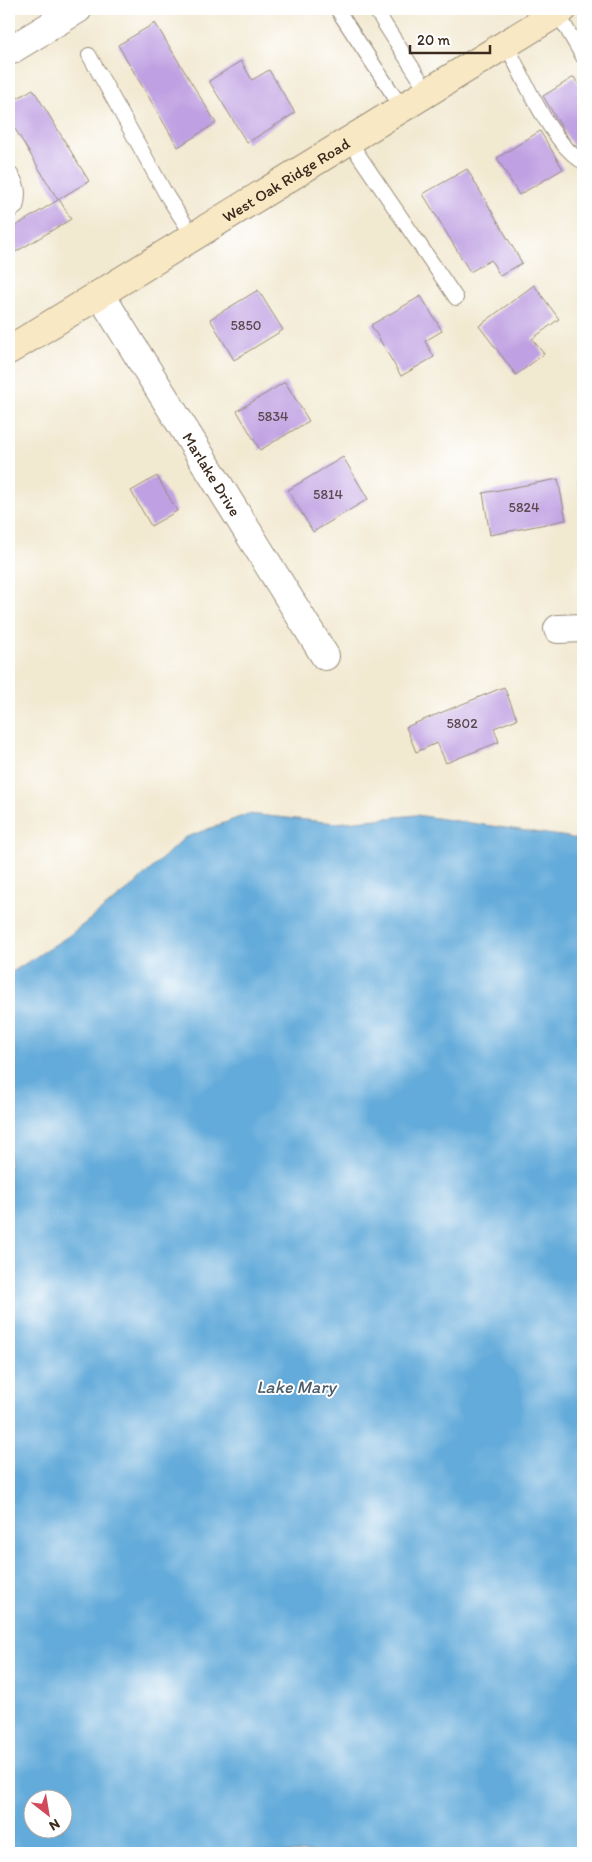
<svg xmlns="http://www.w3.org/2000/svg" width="592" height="1862" viewBox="0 0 592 1862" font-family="Itim,sans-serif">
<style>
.water{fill:#63abda;stroke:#4f6a7c;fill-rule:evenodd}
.building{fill:#bfa0e2}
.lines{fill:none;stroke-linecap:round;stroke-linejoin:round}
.lane-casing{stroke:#968a78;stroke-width:16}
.street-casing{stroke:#968a78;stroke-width:30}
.secondary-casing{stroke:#968a78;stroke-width:30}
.lane{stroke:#fff;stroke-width:14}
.street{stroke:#fff;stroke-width:28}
.secondary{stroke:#f8e8c3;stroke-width:28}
.labels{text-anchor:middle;stroke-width:4;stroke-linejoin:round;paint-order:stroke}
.number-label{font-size:14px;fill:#5c484f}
.street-label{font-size:16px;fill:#3b2a1e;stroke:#fff}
.water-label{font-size:18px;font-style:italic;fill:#4b5e69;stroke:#fff}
</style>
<rect width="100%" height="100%" fill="#fff"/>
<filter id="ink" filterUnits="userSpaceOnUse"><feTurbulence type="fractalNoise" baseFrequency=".02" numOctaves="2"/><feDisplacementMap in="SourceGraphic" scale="10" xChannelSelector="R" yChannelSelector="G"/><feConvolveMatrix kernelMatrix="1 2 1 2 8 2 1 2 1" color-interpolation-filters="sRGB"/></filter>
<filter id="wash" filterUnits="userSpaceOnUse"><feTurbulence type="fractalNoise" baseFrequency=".0096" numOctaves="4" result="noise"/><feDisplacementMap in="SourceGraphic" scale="20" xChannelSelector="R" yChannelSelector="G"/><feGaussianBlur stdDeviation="1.12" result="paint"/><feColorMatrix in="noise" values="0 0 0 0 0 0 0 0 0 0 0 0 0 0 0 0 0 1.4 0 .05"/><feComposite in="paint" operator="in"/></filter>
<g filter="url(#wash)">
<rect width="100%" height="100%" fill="#f2e9d1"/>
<!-- water -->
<path class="water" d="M248,814l88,9 80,-8 152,22 15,4v1012h-574v-879l58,-37 66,-51 51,-48zM32,1800h30v30h-30z"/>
<g id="blocks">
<!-- building -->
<g class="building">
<path d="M155,23l61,100 -38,24 -60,-102z"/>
<path d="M241,61l11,19 17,-10 26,43 -48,30 -38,-62z"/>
<path d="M574,77l9,15v63l-3,3 -37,-62z"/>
<path d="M33,89l56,92 -30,18 12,20 -62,37v-26l49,-30 -49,-81v-16z"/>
<path d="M540,131l23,38 -44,26 -22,-37z"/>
<path d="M467,169l55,94 -22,13 -9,-16 -21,12 -47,-78z"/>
<path d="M534,285l25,34 -27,20 12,15 -28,21 -37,-49z"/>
<path d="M258,290l25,40 -49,30 -24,-41z"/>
<path d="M421,296l21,35 -17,10 9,16 -33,19 -30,-51z"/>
<path d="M285,382l24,39 -49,29 -23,-39z"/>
<path d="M343,457l25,42 -55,33 -25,-42z"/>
<path d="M157,476l20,35 -26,15 -20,-35z"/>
<path d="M558,479l8,41 -76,15 -7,-42z"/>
<path d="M580,482h3v41h-1z"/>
<path d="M504,687l13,32 -23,9 5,14 -53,21 -9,-20 -21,9 -10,-25z"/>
</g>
</g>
</g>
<g filter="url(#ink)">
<use href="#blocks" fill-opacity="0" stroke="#968a78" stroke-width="1"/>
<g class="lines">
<!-- lane casing -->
<g class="lane-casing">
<g id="lane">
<path d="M337,9l65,99"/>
<path d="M375,9l53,83"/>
<path d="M557,12l26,45"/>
<path d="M506,44c18,35 44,98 77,118"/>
<path d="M89,55l78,141 26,40"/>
<path d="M349,141l107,157"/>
<path d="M9,172c9,11 11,21 7,35l-7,5"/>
</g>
</g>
<!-- street casing -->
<g class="street-casing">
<g id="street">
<path d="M9,51l69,-42"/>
<path id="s1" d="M100,294l225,362"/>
<path d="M558,629l25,-1"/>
</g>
</g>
<!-- secondary casing -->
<g class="secondary-casing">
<g id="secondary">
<path id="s2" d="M9,350l554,-341"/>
</g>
</g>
<!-- lane -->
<use href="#lane" class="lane"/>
<!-- street -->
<use href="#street" class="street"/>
<!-- secondary -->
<use href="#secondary" class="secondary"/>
</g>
</g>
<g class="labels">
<!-- number labels -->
<g class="number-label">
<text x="246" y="330">5850</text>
<text x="273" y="421">5834</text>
<text x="328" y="499">5814</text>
<text x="524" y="512">5824</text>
<text x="462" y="728">5802</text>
</g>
<!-- street labels -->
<g class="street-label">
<text dy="6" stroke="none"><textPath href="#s2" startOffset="325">West Oak Ridge Road</textPath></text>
<text dy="6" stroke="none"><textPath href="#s1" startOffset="212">Marlake Drive</textPath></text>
</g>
<!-- water labels -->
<g class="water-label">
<text x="296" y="1393">Lake Mary</text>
</g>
</g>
<!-- margin -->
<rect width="592" height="1862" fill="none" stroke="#fff" stroke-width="30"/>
<!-- north arrow -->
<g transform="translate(48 1814) rotate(149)"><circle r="24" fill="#ffffff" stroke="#b1aaa5"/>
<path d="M0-4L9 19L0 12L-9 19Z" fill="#d1495b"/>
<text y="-8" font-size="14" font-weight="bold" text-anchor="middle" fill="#3b2a1e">N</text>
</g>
<!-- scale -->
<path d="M410 45v8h80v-8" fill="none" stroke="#3b2a1e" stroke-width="2.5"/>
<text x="417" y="45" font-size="15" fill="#3b2a1e" stroke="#ffffff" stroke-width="4" paint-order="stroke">20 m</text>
</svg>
